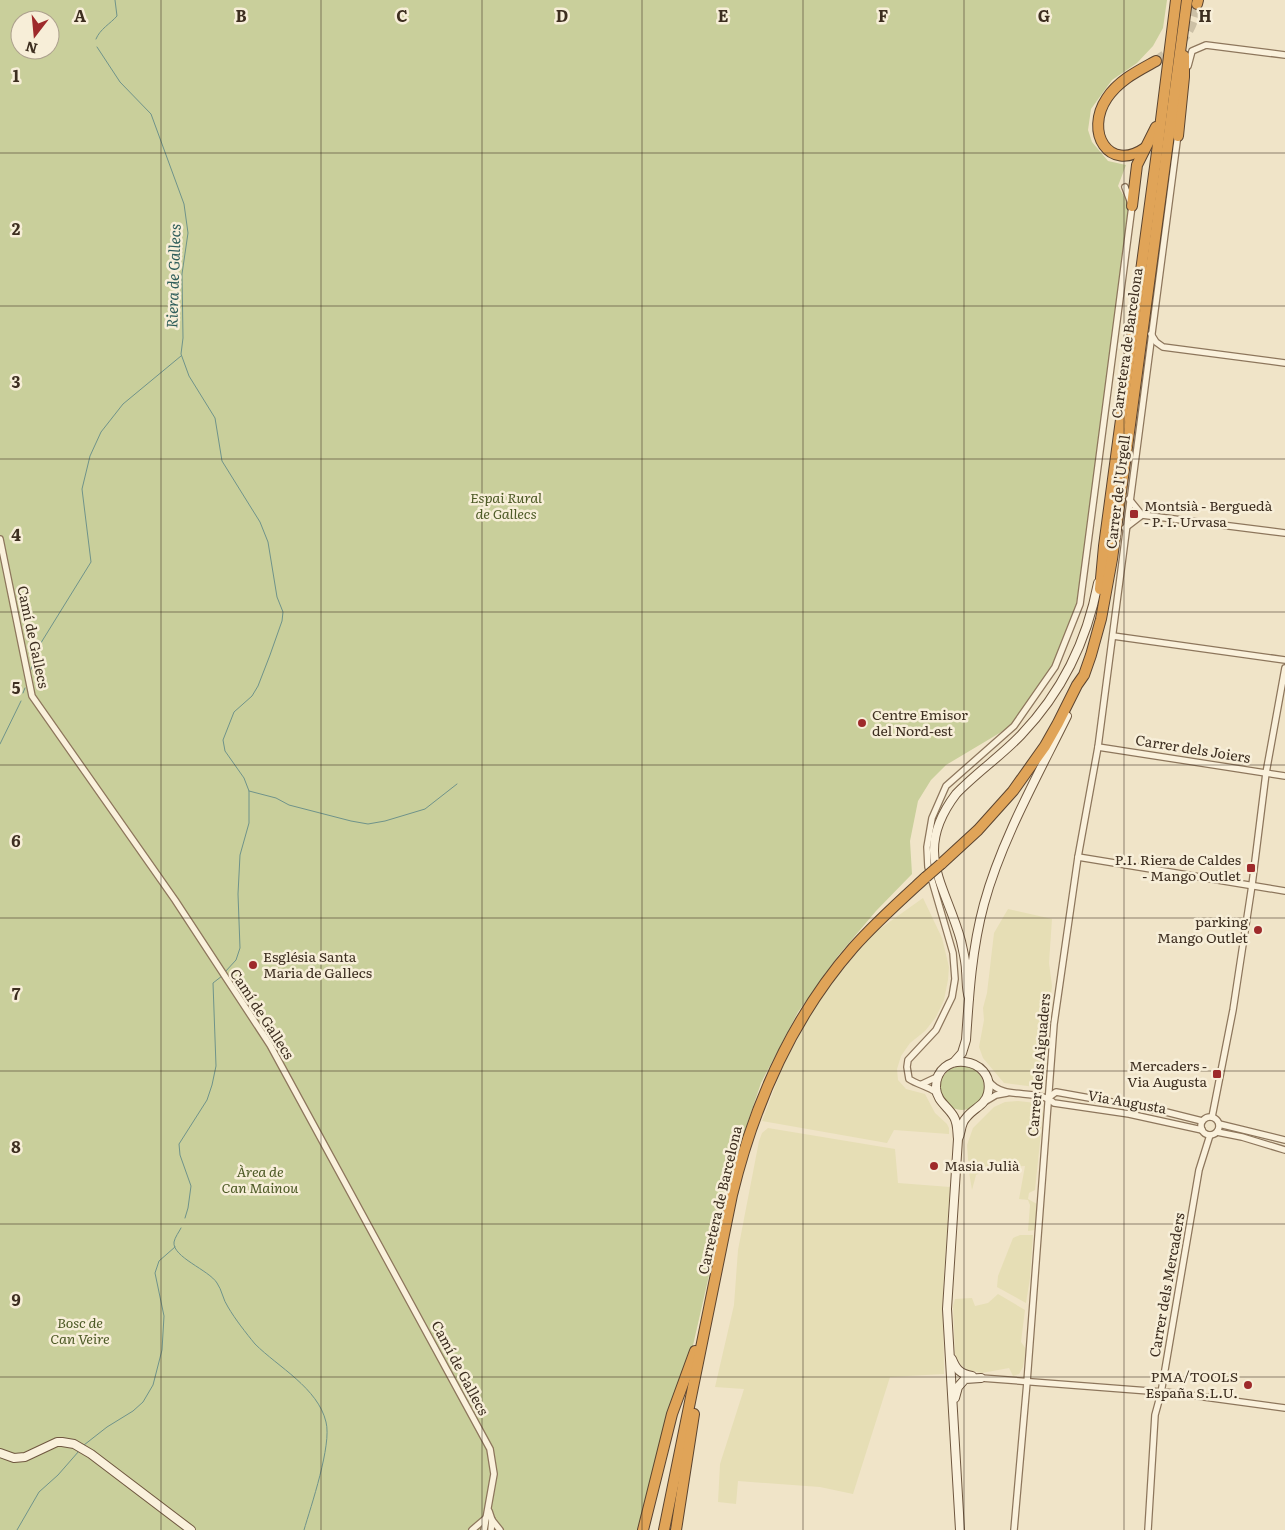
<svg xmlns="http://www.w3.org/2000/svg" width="1285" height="1530" viewBox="0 0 1285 1530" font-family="Literata,serif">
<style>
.farmland{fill:#e6deb5}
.green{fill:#c9cf9b;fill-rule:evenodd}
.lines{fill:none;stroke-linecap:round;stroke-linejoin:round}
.stream{stroke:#6f938a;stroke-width:1}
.highway-tunnel{stroke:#ccc0a6;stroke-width:10;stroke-dasharray:10 5;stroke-linecap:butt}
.street-casing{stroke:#8d765c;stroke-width:8}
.secondary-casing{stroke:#6f573f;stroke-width:10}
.highway-casing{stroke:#5b4430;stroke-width:12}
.street{stroke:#faf1dc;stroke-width:5.5}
.secondary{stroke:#faf1dc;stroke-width:8}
.highway{stroke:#e0a458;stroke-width:10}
.highway-bridge-casing{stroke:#5b4430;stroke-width:12;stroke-linecap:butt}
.highway-bridge{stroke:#e0a458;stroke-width:10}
.grid{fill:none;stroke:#3d2e20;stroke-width:1;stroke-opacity:0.55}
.poi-dot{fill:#9e2a2b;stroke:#f7eed8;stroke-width:2}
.labels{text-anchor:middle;stroke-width:5;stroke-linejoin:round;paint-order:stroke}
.street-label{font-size:14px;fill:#3d2e20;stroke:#f7eed8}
.park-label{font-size:14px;font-style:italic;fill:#4d5a26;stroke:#f7eed8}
.poi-label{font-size:14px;fill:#3d2e20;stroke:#f7eed8;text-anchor:start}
.water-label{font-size:15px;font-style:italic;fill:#2f5d5a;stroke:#f7eed8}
.grid-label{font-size:16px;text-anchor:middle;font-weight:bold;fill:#3d2e20;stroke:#f7eed8;stroke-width:5;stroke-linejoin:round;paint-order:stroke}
</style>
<rect width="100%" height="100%" fill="#f0e4c8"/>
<!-- farmland -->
<g class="farmland">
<path d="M923,898l19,40 7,29 -1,13 -4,20 -8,17 -11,14 -15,12 -9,13 -4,13 1,11 8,9 19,5 10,19 12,11 2,4v6l-55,-4 -7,13 -125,-22 21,-55 26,-48 19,-31 46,-54z"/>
<path d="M1008,909l44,10 -3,44 3,23 -7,59 -10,42 -31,-4 -21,-25 -4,-11 5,-27 -1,-12 4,-15 7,-60z"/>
<path d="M1018,1101l18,2 5,4 2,6 -8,77 -6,3 -1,6 9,5 -2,26 -7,1 2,-26 -2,-5 -9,-1 6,-33 -35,2 -14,7 -4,15 -3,-18 -2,-27 6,-17 21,-21 11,-5z"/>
<path d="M768,1128l127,21 3,34 52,4 -7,104 1,83 -54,3 -37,117 -33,-7 -82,-6 -2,23 -18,-2 2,-38 24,-75 -29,-2 19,-82 4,-55 21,-109 3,-8z"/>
<path d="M1020,1235h13l-3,43 -4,25 -29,-16 1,-11 15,-38z"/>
<path d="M998,1294l27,16 -4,32 5,7 -3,18 -4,7 -6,2 -4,-8 -27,5 -15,-3 -6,-5 -6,-11 -2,-48 2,-7 17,-1 3,8 13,-3z"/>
</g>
<!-- green -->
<g class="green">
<path d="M0,0h1167l-4,28 -10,18 -16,17 -25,17 -21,29 -3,21 4,12 16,19 18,4 -8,21 11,19 -11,93 -29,225 -13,82 -13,36 -13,28 -19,30 -23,29 -62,37 -15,15 -13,21 -8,40 2,33 -36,37 -38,45 -40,56 -37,71 -25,74 -47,206 -50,167h-639zM20,20h30v30h-30z"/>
<circle cx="962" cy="1088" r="22"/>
</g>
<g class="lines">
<!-- stream -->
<g class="stream">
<path d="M96,39c4,-10 14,-15 21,-23l-2,-16"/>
<path d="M97,47l23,35 31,32 33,90 4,29 -6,41 1,64 -2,16 8,22 26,42 7,43 38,61 8,20 9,55 6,15 -1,9 -12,34 -12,31 -6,10 -18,16 -11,28 2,11 19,27 5,13v32l-9,32 -2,39 2,54 -4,12 -11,12"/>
<path d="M30,672l9,-26 52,-84 -9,-73 8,-33 11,-24 22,-28 58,-48"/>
<path d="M23,693l2,-5"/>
<path d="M0,744l21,-43"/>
<path d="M249,791l27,7 13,7 62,16 17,3 17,-3 40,-12 32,-25"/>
<path d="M185,1218l3,-10 3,-22 -11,-31 -1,-11 28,-44 5,-15 4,-19 -3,-83 9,-7"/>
<path d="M181,1228c-2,4 -6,9 -7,14 -2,15 35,28 43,41 5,7 6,17 11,24 7,12 18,26 27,37 23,23 63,44 71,78 6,23 -15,84 -22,108"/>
<path d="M84,1445l23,-18 26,-16 10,-9 10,-17 9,-35 2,-34 -9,-43 4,-12 16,-14"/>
<path d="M17,1530l22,-38 19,-17 21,-24"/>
</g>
<!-- highway-tunnel -->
<path class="highway-tunnel" d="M1156,61c25,-16 36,-28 41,-57"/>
<!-- street casing -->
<g class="street-casing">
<g id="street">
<path d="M1188,66l4,-15 14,-6 79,10"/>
<path d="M1151,334l5,8 7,5 122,16"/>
<path d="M1129,499l13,16 143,18"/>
<path d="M1125,528l17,-13"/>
<path d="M0,539l32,157 143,204 95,145 220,404 4,25 -10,56"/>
<path d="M1113,636l172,24"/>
<path d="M1098,747l187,29"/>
<path d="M1078,857l207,34"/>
<path d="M988,1080c15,22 48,7 66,23l75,11 73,16"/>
<path d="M922,1084l17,-8"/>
<path d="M937,1093c-9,-7 -19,-8 -28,-14l-2,-12 1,-7 28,-30 16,-33 3,-18 -2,-26 -25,-86 -1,-20 5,-29 14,-32 68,-60 41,-59 25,-63 52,-398 -7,-19"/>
<path d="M1048,1098l8,-6 106,19 40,10"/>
<path d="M986,1101l10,-6 11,-2"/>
<circle cx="1210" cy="1126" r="9"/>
<path d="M1212,1117l21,-107 19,-125 14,-112 19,-105"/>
<path d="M1219,1124l66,16"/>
<path d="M1217,1132l25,5 43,13"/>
<path d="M981,1378l194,15 110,15"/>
<path d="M489,1511l3,9 8,10"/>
<path d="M472,1530l14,-12"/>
<path d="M491,1530l1,-10"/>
<path d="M1014,1530l13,-148 27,-358 24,-167 20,-110 80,-613"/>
<path d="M1148,1530l7,-115 6,-22 38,-223 11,-35"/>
</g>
</g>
<!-- secondary casing -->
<g class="secondary-casing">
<g id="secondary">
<path d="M969,998c-3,-9 -2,-18 -3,-27 0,-10 -3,-20 -5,-30 -16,-58 -49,-89 -5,-147 20,-21 45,-38 65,-59 41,-43 66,-94 77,-152"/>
<path d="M954,1062l8,-9 4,-13c3,-46 6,-92 18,-136 17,-63 54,-129 83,-188"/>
<path d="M958,1139c-1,-7 0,-15 -4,-22 -6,-11 -17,-15 -18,-29 -1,-39 60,-32 52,5 -3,13 -15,15 -22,25 -6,6 -4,14 -8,21l-11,170 13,221"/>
<path d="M952,1359c4,10 8,15 20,17"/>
<path d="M955,1398l3,-11 7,-8 16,-1"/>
<path d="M0,1453l14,5 11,-1 32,-15h5l12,2 17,10 100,76"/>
</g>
</g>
<!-- highway casing -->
<g class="highway-casing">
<g id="highway">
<path d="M1197,4l1,-4"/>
<path d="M1178,136l6,-59v-21"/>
<path d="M1145,148c-36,25 -61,-16 -38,-50 12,-18 31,-27 49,-37"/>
<path d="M1132,206l5,-41 19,-38"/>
<path d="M1100,589l4,-43 53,-394 19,-152"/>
<path d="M941,864l37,-34 35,-39 32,-45 13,-23 19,-38 7,-10 7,-20 10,-36 11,-60 75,-559"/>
<path d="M643,1530l29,-116 23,-63"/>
<path d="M664,1530l68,-335c22,-90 59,-176 121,-247 22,-25 48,-48 73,-71"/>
<path d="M676,1530l18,-116"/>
</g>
</g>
<!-- street -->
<use href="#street" class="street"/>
<!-- secondary -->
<use href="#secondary" class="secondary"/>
<!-- highway -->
<use href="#highway" class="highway"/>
<!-- highway-bridge casing -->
<g class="highway-bridge-casing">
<path id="highway-bridge" d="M926,877l15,-13"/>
</g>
<!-- highway-bridge -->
<use href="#highway-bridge" class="highway-bridge"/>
</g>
<!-- grid -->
<path class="grid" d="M161,0v1530M321,0v1530M482,0v1530M642,0v1530M803,0v1530M964,0v1530M1124,0v1530M0,153h1285M0,306h1285M0,459h1285M0,612h1285M0,765h1285M0,918h1285M0,1071h1285M0,1224h1285M0,1377h1285"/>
<!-- markers -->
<g class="poi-dot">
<rect x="1129" y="509" width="10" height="10" rx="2.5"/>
<circle cx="862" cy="723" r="5"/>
<rect x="1246" y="863" width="10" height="10" rx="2.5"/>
<circle cx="1258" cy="930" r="5"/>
<circle cx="253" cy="965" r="5"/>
<rect x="1212" y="1069" width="10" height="10" rx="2.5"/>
<circle cx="934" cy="1166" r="5"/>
<circle cx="1248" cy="1385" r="5"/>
</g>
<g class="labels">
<!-- street labels -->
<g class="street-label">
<text transform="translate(1127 343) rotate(-82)" y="5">Carretera de Barcelona</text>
<text transform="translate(1118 492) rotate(-83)" y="5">Carrer de l'Urgell</text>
<text transform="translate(33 637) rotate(78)" y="5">Camí de Gallecs</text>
<text transform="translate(1193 749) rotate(9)" y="5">Carrer dels Joiers</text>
<text transform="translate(262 1014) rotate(57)" y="5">Camí de Gallecs</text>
<text transform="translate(1039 1065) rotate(-85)" y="5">Carrer dels Aiguaders</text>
<text transform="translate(1127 1102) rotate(10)" y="5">Via Augusta</text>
<text transform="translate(720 1200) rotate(-77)" y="5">Carretera de Barcelona</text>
<text transform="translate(1167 1285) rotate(-80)" y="5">Carrer dels Mercaders</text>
<text transform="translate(460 1368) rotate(62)" y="5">Camí de Gallecs</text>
</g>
<!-- park labels -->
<g class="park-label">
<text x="506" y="503">Espai Rural<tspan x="506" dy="16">de Gallecs</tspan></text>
<text x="260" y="1177">Àrea de<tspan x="260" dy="16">Can Mainou</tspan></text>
<text x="80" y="1328">Bosc de<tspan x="80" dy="16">Can Veire</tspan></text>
</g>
<!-- poi labels -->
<g class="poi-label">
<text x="1144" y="511">Montsià - Berguedà<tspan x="1144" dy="16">- P. I. Urvasa</tspan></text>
<text x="872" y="720">Centre Emisor<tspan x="872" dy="16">del Nord-est</tspan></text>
<text x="1241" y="865" text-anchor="end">P.I. Riera de Caldes<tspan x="1241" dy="16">- Mango Outlet</tspan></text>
<text x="1248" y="927" text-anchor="end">parking<tspan x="1248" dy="16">Mango Outlet</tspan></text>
<text x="263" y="962">Església Santa<tspan x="263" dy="16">Maria de Gallecs</tspan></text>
<text x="1207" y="1071" text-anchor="end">Mercaders -<tspan x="1207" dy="16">Via Augusta</tspan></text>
<text x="944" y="1171">Masia Julià</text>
<text x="1238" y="1382" text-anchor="end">PMA/TOOLS<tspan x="1238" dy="16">España S.L.U.</tspan></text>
</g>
<!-- water labels -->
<g class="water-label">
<text transform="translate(174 276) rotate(-88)" y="5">Riera de Gallecs</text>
</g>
</g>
<g class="grid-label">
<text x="80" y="22">A</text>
<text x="241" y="22">B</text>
<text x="402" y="22">C</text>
<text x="562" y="22">D</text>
<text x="723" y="22">E</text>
<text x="883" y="22">F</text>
<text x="1044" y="22">G</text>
<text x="1205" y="22">H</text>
<text x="16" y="82">1</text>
<text x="16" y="235">2</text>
<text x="16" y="388">3</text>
<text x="16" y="541">4</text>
<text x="16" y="694">5</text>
<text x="16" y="847">6</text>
<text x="16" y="1000">7</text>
<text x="16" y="1153">8</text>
<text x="16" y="1306">9</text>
</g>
<!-- north arrow -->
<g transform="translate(35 35) rotate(196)"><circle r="24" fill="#f7eed8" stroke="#ada18e"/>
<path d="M0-4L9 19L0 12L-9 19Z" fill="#9e2a2b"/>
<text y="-8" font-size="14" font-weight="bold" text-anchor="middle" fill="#3d2e20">N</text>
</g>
</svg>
